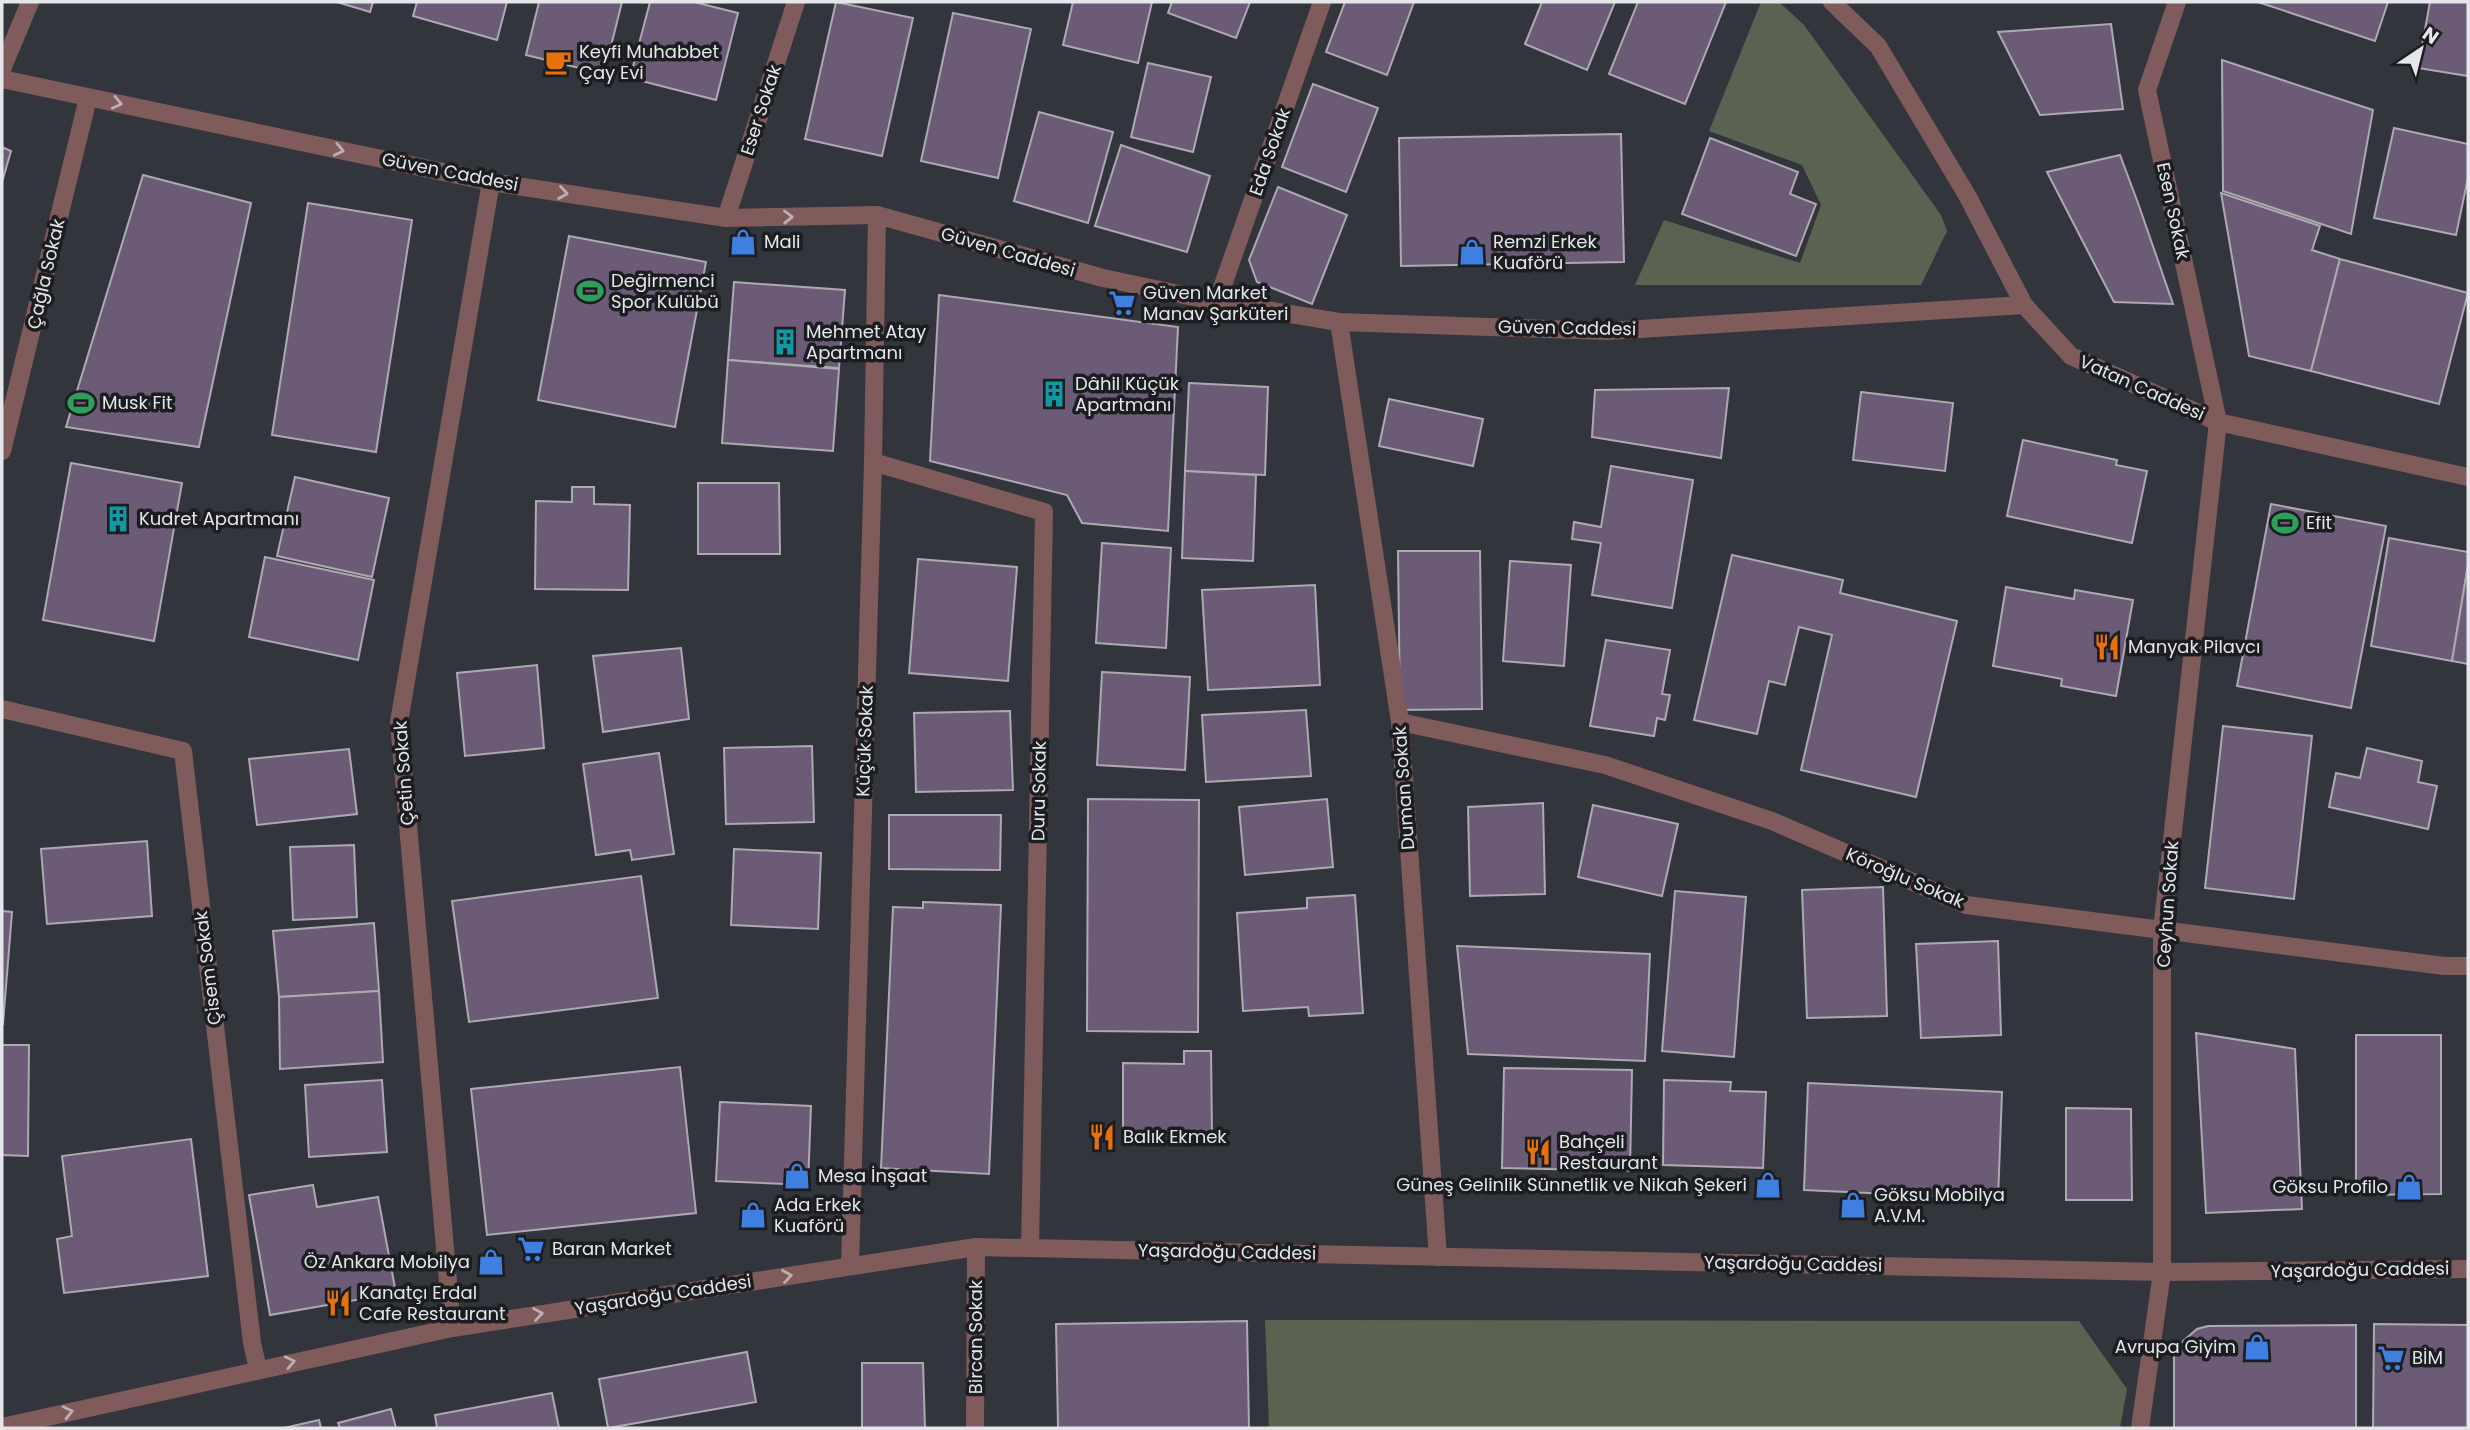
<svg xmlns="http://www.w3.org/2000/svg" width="2470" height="1430" viewBox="0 0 2470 1430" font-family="Poppins,sans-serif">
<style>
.green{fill:#5a6351}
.building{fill:#6b5b77;stroke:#ada9b1;stroke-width:2}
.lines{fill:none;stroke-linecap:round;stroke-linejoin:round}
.minor{stroke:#805b5b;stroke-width:18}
.tertiary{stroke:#805b5b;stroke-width:18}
.oneway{stroke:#bcaeb1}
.labels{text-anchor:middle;stroke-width:7;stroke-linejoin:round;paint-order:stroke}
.poi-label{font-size:18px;fill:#e4e6ea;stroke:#1c1d20;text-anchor:start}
.street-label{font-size:18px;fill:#e4e6ea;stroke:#1c1d20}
</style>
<rect width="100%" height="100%" fill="#33353c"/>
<!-- green -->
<g class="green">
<path d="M1761,2h18l25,23 137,190 6,16 -26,54h-286l29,-65 136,43 21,-58 -19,-40 -93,-34z"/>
<path d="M1265,1320l814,1 48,68 -7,39h-851z"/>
</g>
<!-- building -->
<g class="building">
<path d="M337,2h36l-3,10z"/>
<path d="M417,2h90l-10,38 -84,-24z"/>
<path d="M539,2h83l-18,72 -78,-19z"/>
<path d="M650,2h44l44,11 -22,87 -86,-22z"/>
<path d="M836,2l77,16 -31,138 -77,-17z"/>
<path d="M1073,2h79l-14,61 -75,-18z"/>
<path d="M1172,2h78l-14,36 -68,-25z"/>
<path d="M1345,2h69l-27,73 -61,-23z"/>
<path d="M1542,2h73l-28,68 -62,-26z"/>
<path d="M1638,2h88l-41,102 -76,-30z"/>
<path d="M2258,2h130l-13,39z"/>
<path d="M2430,2h38v74l-50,-8z"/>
<path d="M953,13l78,16 -33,149 -77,-17z"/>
<path d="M2111,24l12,85 -83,6 -42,-83z"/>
<path d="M2222,60l151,50 -22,124 -128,-43z"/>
<path d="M1148,63l63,14 -18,75 -62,-15z"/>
<path d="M1313,84l65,24 -32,84 -64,-25z"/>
<path d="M1039,112l74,20 -25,91 -74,-22z"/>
<path d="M2394,128l74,16v34l-12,57 -82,-17z"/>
<path d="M1621,134l3,128 -223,4 -2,-128z"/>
<path d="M1710,138l88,34 -8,22 26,10 -20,52 -114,-42z"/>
<path d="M1121,145l89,31 -23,76 -92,-26z"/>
<path d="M2,147l9,4 -9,31z"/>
<path d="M2120,155l18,48 35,101 -59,-2 -67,-130z"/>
<path d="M143,175l108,28 -52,244 -133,-20z"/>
<path d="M1278,187l69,28 -35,89 -55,-22 -8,-22z"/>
<path d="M2221,193l99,33 -8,24 28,9 -29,112 -62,-15z"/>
<path d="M308,203l104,17 -36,232 -104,-17z"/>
<path d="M569,236l137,26 -31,165 -137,-27z"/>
<path d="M2340,259l128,34 -29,111 -128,-33z"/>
<path d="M734,282l111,8 -6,78 -111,-8z"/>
<path d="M939,295l239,32 -10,204 -86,-8 -15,-28 -137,-34z"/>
<path d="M728,360l111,9 -6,82 -111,-8z"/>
<path d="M1189,383l79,4 -3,88 -80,-4z"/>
<path d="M1729,388l-8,70 -129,-21 3,-47z"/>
<path d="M1861,392l92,11 -8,68 -92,-11z"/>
<path d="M1389,399l94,20 -10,47 -94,-20z"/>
<path d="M2023,440l94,20 -1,5 31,6 -15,72 -125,-27z"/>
<path d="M71,463l111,20 -28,158 -111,-21z"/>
<path d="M1611,466l82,14 -21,128 -80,-13 9,-52 -29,-4 2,-17 27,5z"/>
<path d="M1185,471l71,4 -3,86 -71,-3z"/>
<path d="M295,477l94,21 -17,79 -95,-21z"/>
<path d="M698,483h81l1,71h-82z"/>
<path d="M572,487h22v17l36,1 -2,85 -93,-1 1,-88 36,1z"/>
<path d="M2271,504l115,22 -35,182 -114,-22z"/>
<path d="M2389,538l79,14v13l-16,96 -81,-15z"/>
<path d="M1102,543l69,5 -5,100 -70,-5z"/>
<path d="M1398,551h82l2,158 -82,1z"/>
<path d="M1732,555l111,25 -3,13 117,28 -41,176 -115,-27 31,-135 -33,-8 -14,58 -16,-4 -12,53 -63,-14z"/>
<path d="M265,557l109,23 -16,80 -109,-23z"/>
<path d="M918,559l99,8 -9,114 -99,-8z"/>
<path d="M1510,561l61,4 -7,101 -61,-5z"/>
<path d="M2468,565v99l-16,-3z"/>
<path d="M1315,585l5,100 -112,5 -6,-100z"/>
<path d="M2006,587l68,12 1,-9 58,10 -17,96 -55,-10 1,-7 -69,-13z"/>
<path d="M1606,640l64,10 -8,44 8,1 -5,25 -8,-2 -3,18 -64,-10z"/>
<path d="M681,648l8,71 -86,13 -10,-76z"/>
<path d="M537,665l7,83 -79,8 -8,-83z"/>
<path d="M1102,672l88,5 -5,93 -88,-5z"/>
<path d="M1306,710l5,66 -105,6 -4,-67z"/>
<path d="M1010,711l3,79 -97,2 -2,-79z"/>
<path d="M2223,726l89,10 -18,163 -89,-11z"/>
<path d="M812,746l2,76 -88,2 -2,-76z"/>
<path d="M2367,748l55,13 -4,21 19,4 -9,43 -99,-22 7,-34 24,5z"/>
<path d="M349,749l8,65 -100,11 -8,-66z"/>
<path d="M659,753l15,101 -42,6 -2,-10 -34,5 -13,-91z"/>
<path d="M1088,799l111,1 -1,232 -111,-1z"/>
<path d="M1327,799l6,68 -88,8 -6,-68z"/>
<path d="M1543,803l2,91 -75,2 -2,-89z"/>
<path d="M1593,805l85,19 -16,72 -84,-19z"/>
<path d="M889,815h112l-1,55 -111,-1z"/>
<path d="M147,841l5,75 -105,8 -6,-75z"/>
<path d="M354,845l3,72 -64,3 -3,-73z"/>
<path d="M734,849l87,4 -3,76 -87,-4z"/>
<path d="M641,876l17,122 -189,24 -17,-121z"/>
<path d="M1883,887l4,129 -80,2 -5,-128z"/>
<path d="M1675,891l71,6 -12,160 -72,-6z"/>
<path d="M1355,895l8,118 -54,3 -1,-9 -65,4 -6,-98 70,-5v-10z"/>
<path d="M923,902l78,3 -12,269 -108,-6 12,-261 30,1z"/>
<path d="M2,911l10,1 -9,112h-1z"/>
<path d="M374,923l5,68 -100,6 -6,-66z"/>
<path d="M1998,941l3,94 -80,3 -5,-94z"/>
<path d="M1457,946l193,8 -5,107 -177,-7z"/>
<path d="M379,991l4,71 -103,7 -1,-72z"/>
<path d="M2196,1033l99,16 7,160 -96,4z"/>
<path d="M2356,1035h85v159l-85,1z"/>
<path d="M2,1045h27l-1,111 -26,-1z"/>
<path d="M1184,1051h27l1,83 -89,1v-72l61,1z"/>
<path d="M680,1067l16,146 -209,22 -16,-146z"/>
<path d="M1504,1068l128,2 -2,101 -128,-3z"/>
<path d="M382,1080l5,72 -78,5 -4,-72z"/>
<path d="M1664,1080l67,2 -1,9 36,1 -3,76 -100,-3z"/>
<path d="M1808,1083l194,9 -4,107 -194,-9z"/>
<path d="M720,1102l91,4 -3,79 -92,-4z"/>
<path d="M2066,1108l65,1 1,91h-66z"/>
<path d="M191,1139l17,137 -144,17 -7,-54 15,-3 -10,-80z"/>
<path d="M313,1185l4,22 61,-10 18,96 -126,22 -21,-120z"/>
<path d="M1247,1321l2,107h-191l-2,-104z"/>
<path d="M2374,1324l94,1v103h-95z"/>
<path d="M2356,1325v103h-182v-73l7,-12 16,-14 11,-3z"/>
<path d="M747,1352l9,50 -148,26 -9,-49z"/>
<path d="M862,1363h61l2,65h-63z"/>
<path d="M552,1393l7,35h-122l-2,-13z"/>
<path d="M391,1409l5,19h-56l-2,-5z"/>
<path d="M319,1420l2,8h-37z"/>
</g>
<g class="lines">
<!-- minor -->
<g class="minor">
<path d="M2,69l28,-67"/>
<path d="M726,218l70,-216"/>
<path d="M1217,302l105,-300"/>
<path d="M1339,322l61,400 38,535"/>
<path d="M2,451l86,-353"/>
<path d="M873,462l171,50 -14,736"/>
<path d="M2,709l181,42 69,592 6,26"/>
<path d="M1400,722l205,43 167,56 194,84 478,61h24"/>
<path d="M850,1266l23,-804 4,-247"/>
<path d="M452,1328l-53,-606 92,-540"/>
<path d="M975,1428l1,-181"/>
<path d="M2140,1428l22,-156v-341l56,-509 -71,-332 30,-88"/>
</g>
<!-- tertiary -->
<g class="tertiary">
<path d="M1832,2l46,44 90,151 56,108 47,51 147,66 250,55"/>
<path d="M2,79l489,103 235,36 151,-3 226,63 114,24 122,20 269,9 416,-26"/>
<path d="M2,1427l450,-99 524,-81 1186,25 306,-3"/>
</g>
</g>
<!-- one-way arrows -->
<defs><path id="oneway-chevron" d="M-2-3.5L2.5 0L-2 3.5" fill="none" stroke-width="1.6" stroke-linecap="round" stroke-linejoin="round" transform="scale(1.75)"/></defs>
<g class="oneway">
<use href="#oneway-chevron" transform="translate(117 103) rotate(12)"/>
<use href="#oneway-chevron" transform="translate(339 150) rotate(12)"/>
<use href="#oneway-chevron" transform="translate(563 193) rotate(9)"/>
<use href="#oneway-chevron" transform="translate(788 217) rotate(-1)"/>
<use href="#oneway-chevron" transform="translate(787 1276) rotate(-9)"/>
<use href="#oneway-chevron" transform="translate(538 1314) rotate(-9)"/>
<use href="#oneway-chevron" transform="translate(290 1362) rotate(-12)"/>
<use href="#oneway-chevron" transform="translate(68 1412) rotate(-13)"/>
</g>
<!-- icons -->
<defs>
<g id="cafe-bare" transform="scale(2.1)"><path d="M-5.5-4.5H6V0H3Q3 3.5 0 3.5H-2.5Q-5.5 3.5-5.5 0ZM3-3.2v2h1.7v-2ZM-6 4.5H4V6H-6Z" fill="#e8710a" stroke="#1c1d20" stroke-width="2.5" paint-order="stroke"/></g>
<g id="shop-bare" transform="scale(2.1)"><path d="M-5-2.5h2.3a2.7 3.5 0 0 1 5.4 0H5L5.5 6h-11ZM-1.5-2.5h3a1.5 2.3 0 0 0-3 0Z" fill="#3f7fe0" stroke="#1c1d20" stroke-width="2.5" paint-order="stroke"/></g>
<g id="stadium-bare" transform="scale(2.1)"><path d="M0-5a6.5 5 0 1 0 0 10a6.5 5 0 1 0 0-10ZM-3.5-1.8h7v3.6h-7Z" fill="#2e9e5b" stroke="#1c1d20" stroke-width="2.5" paint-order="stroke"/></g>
<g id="supermarket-bare" transform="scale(2.1)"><path d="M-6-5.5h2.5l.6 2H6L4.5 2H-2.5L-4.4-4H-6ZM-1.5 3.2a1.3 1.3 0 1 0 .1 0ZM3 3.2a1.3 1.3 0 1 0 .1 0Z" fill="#3f7fe0" stroke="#1c1d20" stroke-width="2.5" paint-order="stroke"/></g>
<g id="building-bare" transform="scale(2.1)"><path d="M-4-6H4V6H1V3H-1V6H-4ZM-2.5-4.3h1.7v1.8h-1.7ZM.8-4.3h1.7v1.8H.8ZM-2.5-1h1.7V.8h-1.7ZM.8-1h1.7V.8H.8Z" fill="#0f9aa8" stroke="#1c1d20" stroke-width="2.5" paint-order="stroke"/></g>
<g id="restaurant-bare" transform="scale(2.1)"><path d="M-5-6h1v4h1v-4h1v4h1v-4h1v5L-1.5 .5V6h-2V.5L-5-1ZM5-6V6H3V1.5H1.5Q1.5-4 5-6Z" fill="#e8710a" stroke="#1c1d20" stroke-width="2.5" paint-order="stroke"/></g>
</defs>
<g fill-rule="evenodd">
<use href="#cafe-bare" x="558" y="62"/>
<use href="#shop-bare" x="743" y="242"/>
<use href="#shop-bare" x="1472" y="252"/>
<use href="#stadium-bare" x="590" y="291"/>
<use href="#supermarket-bare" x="1122" y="303"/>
<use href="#building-bare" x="785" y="342"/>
<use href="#building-bare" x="1054" y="394"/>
<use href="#stadium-bare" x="81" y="403"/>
<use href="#building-bare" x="118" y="519"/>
<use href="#stadium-bare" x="2285" y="523"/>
<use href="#restaurant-bare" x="2107" y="647"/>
<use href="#restaurant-bare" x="1102" y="1137"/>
<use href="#restaurant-bare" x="1538" y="1152"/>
<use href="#shop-bare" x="797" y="1176"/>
<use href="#shop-bare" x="1768" y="1185"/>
<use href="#shop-bare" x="2409" y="1187"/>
<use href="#shop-bare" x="1853" y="1205"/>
<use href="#shop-bare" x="753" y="1215"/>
<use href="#supermarket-bare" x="531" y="1249"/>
<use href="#shop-bare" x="491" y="1262"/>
<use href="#restaurant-bare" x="338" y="1303"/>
<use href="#shop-bare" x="2257" y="1347"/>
<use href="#supermarket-bare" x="2391" y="1358"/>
</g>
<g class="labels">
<!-- poi labels -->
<g class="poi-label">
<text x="579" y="58">Keyfi Muhabbet<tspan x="579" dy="21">Çay Evi</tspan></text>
<text x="764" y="248">Mali</text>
<text x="1493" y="248">Remzi Erkek<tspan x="1493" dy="21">Kuaförü</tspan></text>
<text x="611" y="287">Değirmenci<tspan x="611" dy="21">Spor Kulübü</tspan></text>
<text x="1143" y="299">Güven Market<tspan x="1143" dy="21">Manav Şarküteri</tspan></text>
<text x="806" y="338">Mehmet Atay<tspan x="806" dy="21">Apartmanı</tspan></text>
<text x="1075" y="390">Dâhil Küçük<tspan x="1075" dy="21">Apartmanı</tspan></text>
<text x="102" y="409">Musk Fit</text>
<text x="139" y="525">Kudret Apartmanı</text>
<text x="2306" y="529">Efit</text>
<text x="2128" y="653">Manyak Pilavcı</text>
<text x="1123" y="1143">Balık Ekmek</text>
<text x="1559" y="1148">Bahçeli<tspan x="1559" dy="21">Restaurant</tspan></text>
<text x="818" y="1182">Mesa İnşaat</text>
<text x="1747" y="1191" text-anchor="end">Güneş Gelinlik Sünnetlik ve Nikah Şekeri</text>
<text x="2388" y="1193" text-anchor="end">Göksu Profilo</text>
<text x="1874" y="1201">Göksu Mobilya<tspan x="1874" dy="21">A.V.M.</tspan></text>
<text x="774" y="1211">Ada Erkek<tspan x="774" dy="21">Kuaförü</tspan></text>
<text x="552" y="1255">Baran Market</text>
<text x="470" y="1268" text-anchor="end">Öz Ankara Mobilya</text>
<text x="359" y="1299">Kanatçı Erdal<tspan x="359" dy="21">Cafe Restaurant</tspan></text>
<text x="2236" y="1353" text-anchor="end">Avrupa Giyim</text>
<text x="2412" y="1364">BİM</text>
</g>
<!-- street labels -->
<g class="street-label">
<text transform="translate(761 110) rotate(-72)" y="6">Eser Sokak</text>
<text transform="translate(1270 152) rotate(-71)" y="6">Eda Sokak</text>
<text transform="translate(450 172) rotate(11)" y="6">Güven Caddesi</text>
<text transform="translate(2173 211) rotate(78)" y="6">Esen Sokak</text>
<text transform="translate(1008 252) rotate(16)" y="6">Güven Caddesi</text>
<text transform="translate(46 274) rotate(-77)" y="6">Çağla Sokak</text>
<text transform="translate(1567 328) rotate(1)" y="6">Güven Caddesi</text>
<text transform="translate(2142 388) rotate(24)" y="6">Vatan Caddesi</text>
<text transform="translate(865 741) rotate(-88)" y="6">Küçük Sokak</text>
<text transform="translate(404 773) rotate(-94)" y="6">Çetin Sokak</text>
<text transform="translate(1404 788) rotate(-94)" y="6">Duman Sokak</text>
<text transform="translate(1039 791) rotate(-89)" y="6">Duru Sokak</text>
<text transform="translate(1905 878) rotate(23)" y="6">Köroğlu Sokak</text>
<text transform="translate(2168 904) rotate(-86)" y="6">Ceyhun Sokak</text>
<text transform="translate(208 968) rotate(-97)" y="6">Çisem Sokak</text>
<text transform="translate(1227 1252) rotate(1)" y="6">Yaşardoğu Caddesi</text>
<text transform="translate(1793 1264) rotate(1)" y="6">Yaşardoğu Caddesi</text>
<text transform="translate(2360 1270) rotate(-1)" y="6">Yaşardoğu Caddesi</text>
<text transform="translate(663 1295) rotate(-9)" y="6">Yaşardoğu Caddesi</text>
<text transform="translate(976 1337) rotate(-90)" y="6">Bircan Sokak</text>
</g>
</g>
<!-- border -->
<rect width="2470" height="1430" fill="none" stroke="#e4e6ea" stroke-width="7"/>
<!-- north arrow -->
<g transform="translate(2421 49) rotate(35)" stroke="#1c1d20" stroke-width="5" paint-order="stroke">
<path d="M0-5L12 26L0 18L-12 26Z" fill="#e4e6ea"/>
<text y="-10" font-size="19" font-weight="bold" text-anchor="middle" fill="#e4e6ea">N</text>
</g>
</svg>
